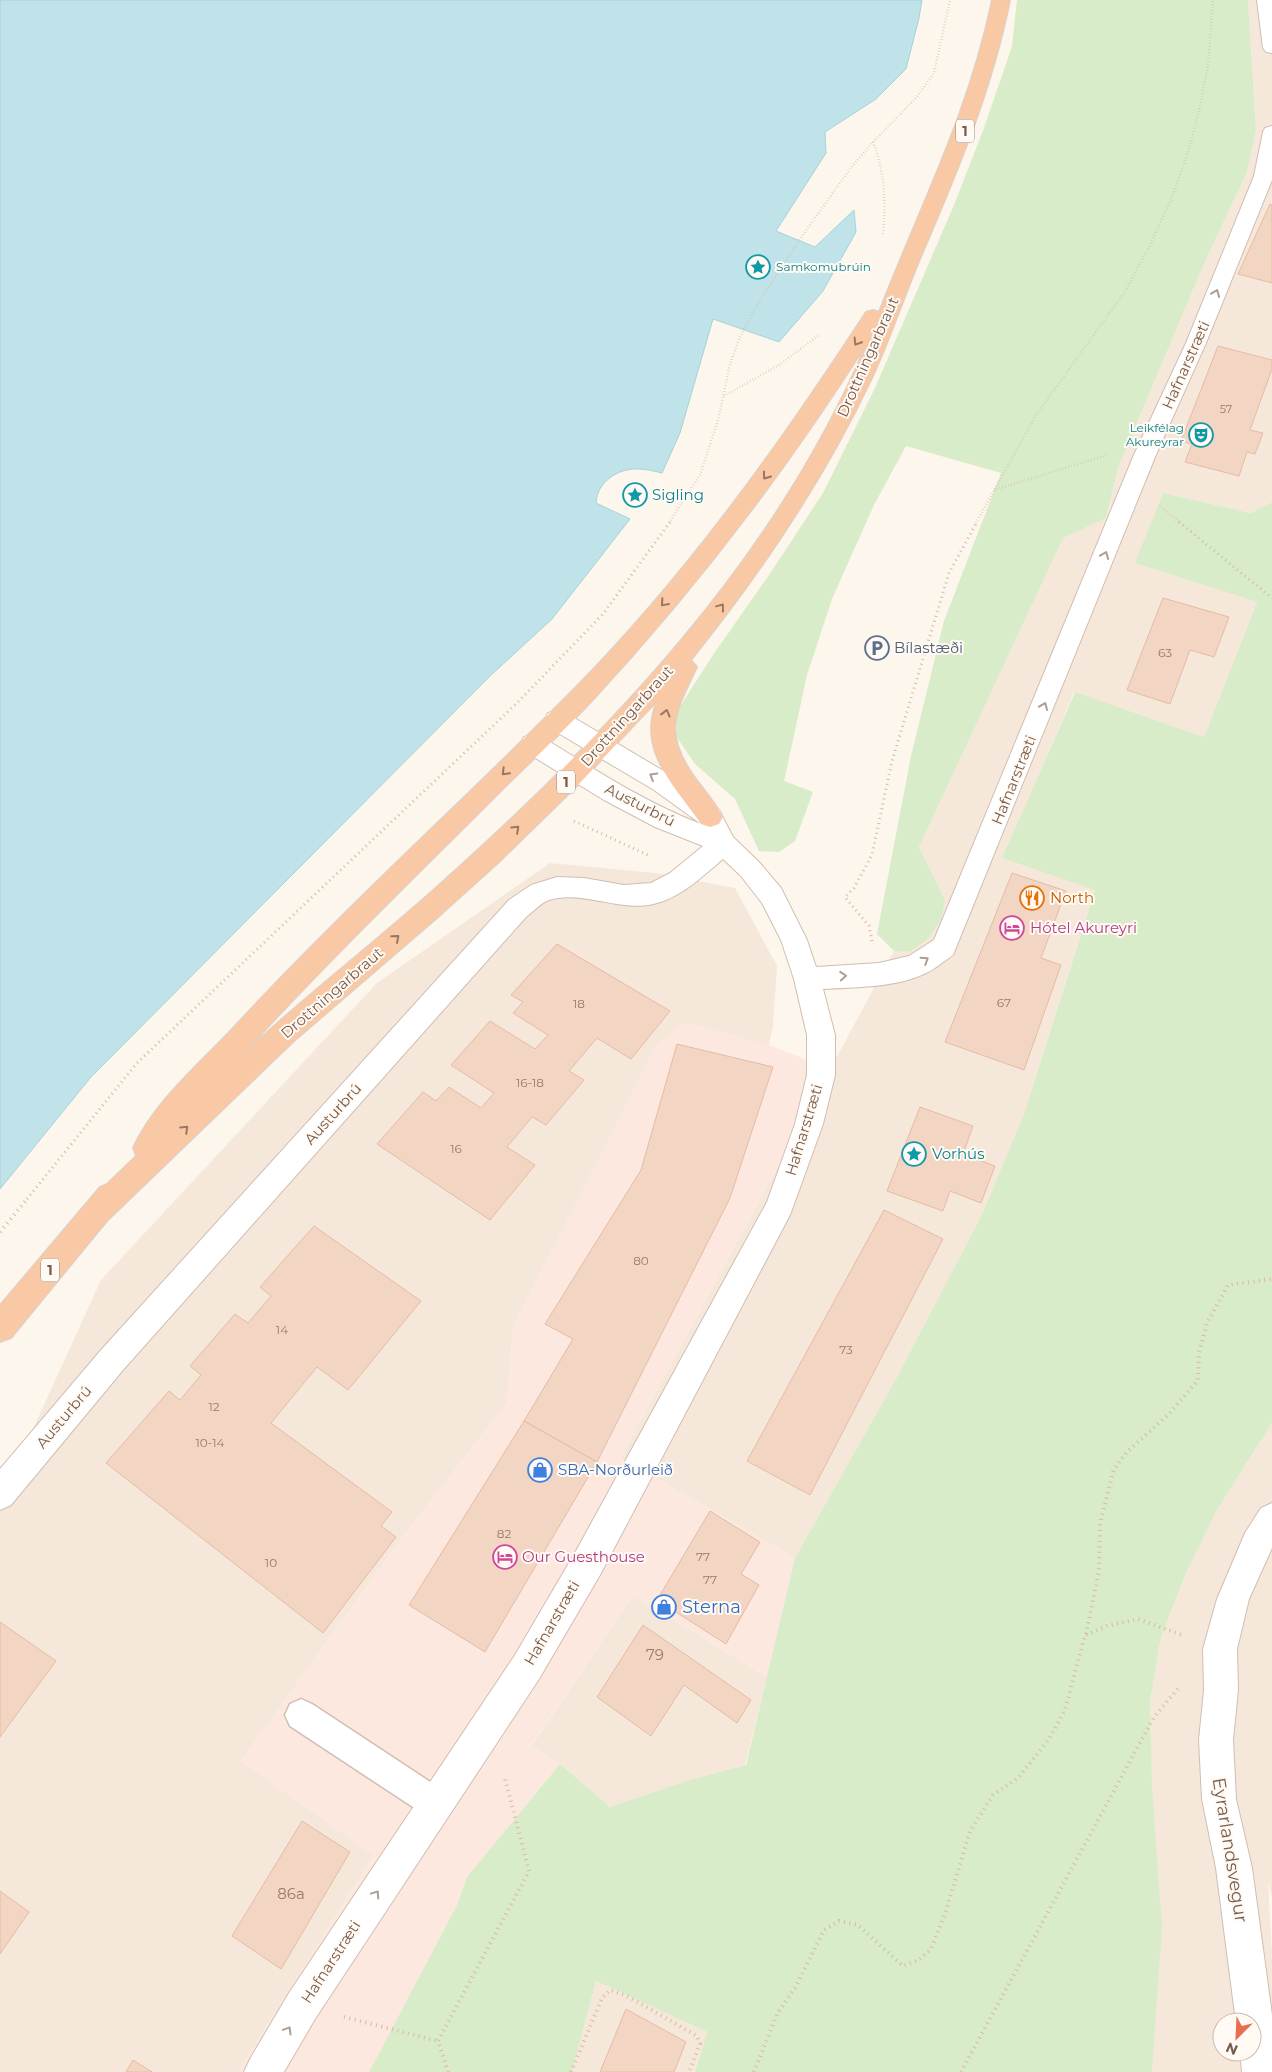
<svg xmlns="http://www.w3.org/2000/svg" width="1272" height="2072" viewBox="0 0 1272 2072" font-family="Montserrat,sans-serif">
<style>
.residential{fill:#f5e8da;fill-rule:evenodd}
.commercial{fill:#fde8e0}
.green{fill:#d8ecc9}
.water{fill:#bfe3e8;stroke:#a5d3da}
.building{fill:#f3d5c3;stroke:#e6bba3}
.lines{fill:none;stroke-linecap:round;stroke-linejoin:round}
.service-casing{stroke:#d1beb0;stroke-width:3}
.minor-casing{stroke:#d1beb0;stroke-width:2}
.trunk-casing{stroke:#dad1cd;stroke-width:2}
.path-far2{stroke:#d9b8a5;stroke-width:2.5;stroke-dasharray:0.5 2.5;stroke-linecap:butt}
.path-far1{stroke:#d9b8a5;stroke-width:3;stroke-dasharray:1 4;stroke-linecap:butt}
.path{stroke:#d9b8a5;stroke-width:4;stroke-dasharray:1 4.5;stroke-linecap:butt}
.service{fill:#fff;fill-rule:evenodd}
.minor{fill:#fff;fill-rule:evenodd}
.trunk{fill:#f9c8a4;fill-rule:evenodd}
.oneway{stroke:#af9d94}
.oneway2{stroke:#9a7763}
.labels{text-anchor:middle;stroke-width:4;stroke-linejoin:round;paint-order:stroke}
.far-number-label{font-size:11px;fill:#987a6a}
.far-culture-label{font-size:12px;fill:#0d838f;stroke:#fffaf3;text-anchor:start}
.number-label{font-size:12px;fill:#987a6a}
.shield{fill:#fffaf3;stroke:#a28b7f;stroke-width:1}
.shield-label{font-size:14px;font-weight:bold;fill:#7a5c4d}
.street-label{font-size:15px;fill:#7a5c4d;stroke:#fffaf3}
.culture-label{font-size:15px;fill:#0d838f;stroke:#fffaf3;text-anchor:start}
.service-label{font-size:15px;fill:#4e5e75;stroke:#fffaf3;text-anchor:start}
.food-label{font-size:15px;fill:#c56008;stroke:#fffaf3;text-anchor:start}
.hotel-label{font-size:15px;fill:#b23c85;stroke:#fffaf3;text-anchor:start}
.shop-label{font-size:15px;fill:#366cbe;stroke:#fffaf3;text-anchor:start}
.near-number-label{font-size:15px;fill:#987a6a}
.near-shop-label{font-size:18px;fill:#366cbe;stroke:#fffaf3;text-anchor:start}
.near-street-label{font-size:18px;fill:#7a5c4d;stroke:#fffaf3}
</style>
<rect width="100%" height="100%" fill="#fdf6ec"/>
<!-- residential -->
<g class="residential">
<path d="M1248,0h24v502l-21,11 -88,-20 -27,70 121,39 -53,135 -130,-45 -71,166 92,31 -70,222 -43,105 -85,161 -102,181 -175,-100 274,-507h17l18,-13 16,-38 -26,-53 144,-310 43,-19 12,-50 85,-202 44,-94 9,-42z"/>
<path d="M550,863l105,10 80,15 42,78 -4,60 -4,19 -86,-22 -170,303 -6,77 -109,140 -157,218 133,94 -136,217h-238v-571l101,-221 276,-297z"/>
<path d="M1272,1423v475l-4,-17 4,72v119h-395l274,-321 -1,-49 11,-65 25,-64 31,-63zM1222,2022h30v30h-30z"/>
<path d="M633,1595l134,82 -22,88 -135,42 -50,-43 -29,-18z"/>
<path d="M596,1981l111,51 -12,40h-123z"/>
</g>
<!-- commercial -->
<path class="commercial" d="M683,1023l86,22 61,24 -210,389 175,100 -28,119 -134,-82 -102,150 29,19 -93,113 -10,28 -88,167h-131l135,-217 -132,-94 157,-218 109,-140 6,-77 143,-281z"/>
<!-- green -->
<g class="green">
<path d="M1017,0h231l8,130 -9,42 -44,94 -85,202 -12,50 -43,20 -144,309 26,53 -4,19 -12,19 -18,13h-17l-17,-17 34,-178 33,-135 57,-148 -95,-27 -32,59 -42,94 -25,76 -23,106 29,11 -18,49 -16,11 -20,-1 -24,-52 -40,-35 -19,-28 1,-25 36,-56 58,-83 52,-79 52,-105 79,-183 30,-77 28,-82z"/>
<path d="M1163,493l88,20 21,-11v921l-55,87 -31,63 -25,64 -11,65 2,86 10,139 -10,145h-457l12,-40 -111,-51 -24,91h-203l88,-167 10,-28 93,-113 50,43 80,-27 56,-15 49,-207 102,-181 85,-162 43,-104 70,-221 -93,-32 73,-166 129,45 53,-135 -122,-39z"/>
</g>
<!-- water -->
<path class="water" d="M0,0h922l-3,18 -13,51 -30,30 -51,33 1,21 -50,78 39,16 39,-37 2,22 -33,59 -44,51 -66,-23 -33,114 -18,40c-8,-2 -16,-4 -24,-4 -20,-1 -41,13 -42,34l34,16 -78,100 -63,58 -398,400 -91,112z"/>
<!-- building -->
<g class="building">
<path d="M1270,204l2,1v78l-34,-9z"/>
<path d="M1218,346l54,14v9l-22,61 13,3 -8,21 -8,-2 -8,24 -54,-14 7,-18 -11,-3z"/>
<path d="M1163,598l66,19 -15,40 -24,-7 -20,54 -43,-14z"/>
<path d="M1012,873l54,18 -25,67 20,7 -37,105 -79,-28z"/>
<path d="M557,944l113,67 -39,48 -34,-21 -28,33 15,9 -38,45 -14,-8 -25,30 28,18 -45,55 -113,-76 46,-52 13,9 13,-14 32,21 13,-15 -43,-28 39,-44 45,28 13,-14 -35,-22 10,-11 -12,-7z"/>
<path d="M677,1044l96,23 -43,131 -133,264 -73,-41 49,-82 -28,-15 96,-154z"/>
<path d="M920,1107l53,19 -10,28 32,12 -14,37 -31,-12 -7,20 -56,-20z"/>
<path d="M884,1210l59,29 -133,256 -63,-34z"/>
<path d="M314,1226l107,75 -73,89 -31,-23 -46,56 121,89 -11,14 15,11 -73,96 -217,-170 63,-72 11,9 21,-25 -11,-9 45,-52 13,9 23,-27 -11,-9z"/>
<path d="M524,1421l73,41 -112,190 -76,-47z"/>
<path d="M710,1511l50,31 -19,32 18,11 -33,59 -69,-44z"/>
<path d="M0,1622l56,39 -56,76z"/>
<path d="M643,1625l108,75 -14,23 -53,-38 -33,51 -54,-39z"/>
<path d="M302,1821l48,31 -69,117 -49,-33z"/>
<path d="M0,1891l29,21 -29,42z"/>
<path d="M626,2009l60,33 -12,30h-74z"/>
<path d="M133,2060l19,12h-26z"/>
</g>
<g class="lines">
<!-- service casing -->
<g class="service-casing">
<path id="service" d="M301,1699l11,5 135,89 5,11 -5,11 -11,5 -11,-5 -135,-89 -5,-11 5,-11z"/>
</g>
<!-- minor casing -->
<g class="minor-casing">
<g id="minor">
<path d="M1257,0h15v53l-6,-1 -3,-4z"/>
<path d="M1272,126v54l-66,163 -51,114 -202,498c-9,6 -19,15 -29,19 -31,14 -68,13 -101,15l12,46v40l-12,49 -33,91 -190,360 -61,104 -224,340 -31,53h-40l6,-13 39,-66 226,-338 61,-104 191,-349 28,-78 12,-49v-40l-13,-56 -13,-39 -19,-37 -21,-27 -18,-17c-22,19 -45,41 -74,46 -32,5 -70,-15 -100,-5 -8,3 -15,11 -22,16l-404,454 -112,135 -11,5v-41l101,-119 408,-450 22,-15 26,-8 27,1 40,7 27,-2 19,-10 33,-27 -48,-19 -51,-27 -80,-49 -3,-7 3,-7 9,-2 9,2c52,32 102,65 159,87l-47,-34 -106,-63 -3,-7 3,-7 9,-2 9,2 106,63 47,34 14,27 26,25 22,26 26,52 9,27 63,-4 30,-7 25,-16 199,-483 53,-114 68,-167 9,-44 2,-4z"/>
<path d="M1272,1503v45l-23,51 -12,50 1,41 -5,50 3,59 16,69 20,147v57h-30l-2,-20h12v-30h-16l-20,-154 -14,-69 -3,-59 5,-50 -1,-41 14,-50 28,-66 16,-25z"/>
</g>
</g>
<!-- trunk casing -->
<g class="trunk-casing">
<path id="trunk" d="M992,0h18c-18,91 -54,175 -90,259 -17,40 -30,81 -48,119 -48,102 -110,194 -181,282l6,7c-22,46 -35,66 -1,112 9,12 19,24 27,38l-4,7 -9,3 -9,-3c-26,-38 -65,-74 -44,-123l-80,85 -79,77 -61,55 -144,124 -186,179 -96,117 -11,4v-37l100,-118 7,-3 29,-28 -3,-8c21,-46 65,-83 100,-120 108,-117 226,-223 338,-336 113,-114 207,-245 295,-380l7,-2 6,2c41,-106 90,-199 113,-312zM866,345c-90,214 -256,387 -426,539 -64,58 -133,110 -196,169 81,-89 168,-173 253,-258 31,-31 64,-61 94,-93 104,-112 193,-228 275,-357z"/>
</g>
<!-- path-far2 -->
<g class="path-far2">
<path d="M873,142c12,31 13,59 10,92"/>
<path d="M724,396l55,-31 40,-30"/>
<path d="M994,490l113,-35"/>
<path d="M1160,506l20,17"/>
<path d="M669,523l31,-48 18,-55 12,-56 10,-27 15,-29 52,-79 43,-60 23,-27 43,-44 18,-25 16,-73"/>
<path d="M976,523l60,-108 88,-122 24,-44 23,-49 16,-45 12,-44 9,-45 5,-66"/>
</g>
<!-- path-far1 -->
<g class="path-far1">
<path d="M1179,522l93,76"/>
<path d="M574,821l76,35"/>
<path d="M872,941l-3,-15 -24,-29 9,-9 18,-33 20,-94 57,-188 28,-51"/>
<path d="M27,1199l110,-136 379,-359 87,-90 67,-92"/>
</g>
<!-- path -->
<g class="path">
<path d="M0,1232l28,-34"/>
<path d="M1086,1634l13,-63 1,-47 14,-55 13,-17 42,-38 29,-34 1,-28 8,-29 21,-38 44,-6"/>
<path d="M344,2017l94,24"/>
<path d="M448,2072l-10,-31 91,-170 -25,-96"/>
<path d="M571,2072l31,-74 8,-8 17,6 70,40 3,8 -11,28"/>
<path d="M754,2072l23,-58 18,-26 29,-58 15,-9 19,4 45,41 16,-6 12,-11 15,-38 24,-80 23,-36 25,-17 31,-39 16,-29 20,-75 22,-9 31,-7 44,16"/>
<path d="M961,2072l193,-355 26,-31"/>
</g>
<!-- service -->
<use href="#service" class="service"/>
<!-- minor -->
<use href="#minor" class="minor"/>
<!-- trunk -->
<use href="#trunk" class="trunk"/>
</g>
<!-- one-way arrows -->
<defs><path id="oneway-chevron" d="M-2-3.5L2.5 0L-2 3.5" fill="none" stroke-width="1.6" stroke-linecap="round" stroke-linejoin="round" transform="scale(1.25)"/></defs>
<g class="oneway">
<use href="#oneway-chevron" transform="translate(1216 293) rotate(-68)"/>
<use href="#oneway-chevron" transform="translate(1105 555) rotate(-68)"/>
<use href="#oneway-chevron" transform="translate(1044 706) rotate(-68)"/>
<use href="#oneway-chevron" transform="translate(653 776) rotate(-149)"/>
<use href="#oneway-chevron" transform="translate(925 960) rotate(-33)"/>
<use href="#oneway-chevron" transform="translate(843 976) rotate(-4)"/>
<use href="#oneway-chevron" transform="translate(376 1894) rotate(-56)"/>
<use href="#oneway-chevron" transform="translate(288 2030) rotate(-59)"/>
</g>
<g class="oneway2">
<use href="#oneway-chevron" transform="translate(857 342) rotate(122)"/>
<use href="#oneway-chevron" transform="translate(766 476) rotate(126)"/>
<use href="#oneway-chevron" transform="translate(664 603) rotate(131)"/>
<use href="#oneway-chevron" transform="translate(721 607) rotate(-53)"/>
<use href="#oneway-chevron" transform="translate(666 713) rotate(-76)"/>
<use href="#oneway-chevron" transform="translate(505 772) rotate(135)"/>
<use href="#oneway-chevron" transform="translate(516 829) rotate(-43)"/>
<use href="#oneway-chevron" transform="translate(396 938) rotate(-41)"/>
<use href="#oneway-chevron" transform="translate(185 1129) rotate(-44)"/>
</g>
<!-- icons -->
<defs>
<g id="sight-ring" transform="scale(1.25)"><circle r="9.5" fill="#fffaf3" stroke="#0f9aa8" stroke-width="1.5"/><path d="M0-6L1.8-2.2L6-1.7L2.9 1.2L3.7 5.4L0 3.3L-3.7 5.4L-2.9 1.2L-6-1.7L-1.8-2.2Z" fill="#0f9aa8"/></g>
<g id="theatre-ring" transform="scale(1.25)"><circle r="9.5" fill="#fffaf3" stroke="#0f9aa8" stroke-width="1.5"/><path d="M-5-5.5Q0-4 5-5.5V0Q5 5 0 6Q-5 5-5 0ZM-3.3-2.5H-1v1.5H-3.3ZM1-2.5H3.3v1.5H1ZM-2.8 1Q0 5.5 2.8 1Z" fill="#0f9aa8"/></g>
<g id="parking-ring" transform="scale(1.25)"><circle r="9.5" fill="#fffaf3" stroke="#5c6f8a" stroke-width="1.5"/><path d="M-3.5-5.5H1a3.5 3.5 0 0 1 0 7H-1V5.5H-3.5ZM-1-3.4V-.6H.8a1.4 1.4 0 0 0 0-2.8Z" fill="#5c6f8a"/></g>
<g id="restaurant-ring" transform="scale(1.25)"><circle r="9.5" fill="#fffaf3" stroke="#e8710a" stroke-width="1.5"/><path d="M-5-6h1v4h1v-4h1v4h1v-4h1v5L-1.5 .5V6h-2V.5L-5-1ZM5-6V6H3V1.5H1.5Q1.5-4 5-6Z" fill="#e8710a"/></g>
<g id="hotel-ring" transform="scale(1.25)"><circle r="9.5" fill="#fffaf3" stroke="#d1479c" stroke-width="1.5"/><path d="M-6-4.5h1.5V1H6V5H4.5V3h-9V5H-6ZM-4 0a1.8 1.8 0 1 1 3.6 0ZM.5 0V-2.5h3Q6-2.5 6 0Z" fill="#d1479c"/></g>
<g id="shop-ring" transform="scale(1.25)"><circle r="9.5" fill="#fffaf3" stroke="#3f7fe0" stroke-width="1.5"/><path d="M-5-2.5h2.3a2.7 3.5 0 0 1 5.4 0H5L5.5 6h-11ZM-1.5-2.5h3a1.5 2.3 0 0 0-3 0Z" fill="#3f7fe0"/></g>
</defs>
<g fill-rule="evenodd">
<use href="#sight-ring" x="758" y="267"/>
<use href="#theatre-ring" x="1201" y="435"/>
<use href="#sight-ring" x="635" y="495"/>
<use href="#parking-ring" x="877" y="648"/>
<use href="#restaurant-ring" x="1032" y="898"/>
<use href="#hotel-ring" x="1012" y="928"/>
<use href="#sight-ring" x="914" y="1154"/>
<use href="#shop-ring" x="540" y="1470"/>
<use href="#hotel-ring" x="505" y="1557"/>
<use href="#shop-ring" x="664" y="1607"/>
</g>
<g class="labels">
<!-- far-number labels -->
<g class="far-number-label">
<text x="1226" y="413">57</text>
</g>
<!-- far-culture labels -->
<g class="far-culture-label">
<text x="776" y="271">Samkomubrúin</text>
<text x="1184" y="432" text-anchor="end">Leikfélag<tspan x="1184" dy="14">Akureyrar</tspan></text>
</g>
<!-- number labels -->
<g class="number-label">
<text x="1165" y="657">63</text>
<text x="1004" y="1007">67</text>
<text x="579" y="1008">18</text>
<text x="530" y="1087">16-18</text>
<text x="456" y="1153">16</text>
<text x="641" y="1265">80</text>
<text x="282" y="1334">14</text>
<text x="846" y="1354">73</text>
<text x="214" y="1411">12</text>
<text x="210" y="1447">10-14</text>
<text x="504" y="1538">82</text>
<text x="703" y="1561">77</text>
<text x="271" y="1567">10</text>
<text x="710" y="1584">77</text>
</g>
<!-- shield labels -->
<g class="shield">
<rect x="956" y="119.5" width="18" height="23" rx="4"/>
<rect x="557" y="770.5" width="18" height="23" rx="4"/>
<rect x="41" y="1258.5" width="18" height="23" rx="4"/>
</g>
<g class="shield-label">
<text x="965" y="136">1</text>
<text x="566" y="787">1</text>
<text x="50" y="1275">1</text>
</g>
<!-- street labels -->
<g class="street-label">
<text transform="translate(868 357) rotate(-66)" y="5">Drottningarbraut</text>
<text transform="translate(1186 365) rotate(-66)" y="5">Hafnarstræti</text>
<text transform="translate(627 716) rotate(-48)" y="5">Drottningarbraut</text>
<text transform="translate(1014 780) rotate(-68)" y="5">Hafnarstræti</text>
<text transform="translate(640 805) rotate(27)" y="5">Austurbrú</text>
<text transform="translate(332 993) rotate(-41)" y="5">Drottningarbraut</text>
<text transform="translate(333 1114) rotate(-48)" y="5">Austurbrú</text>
<text transform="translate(804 1130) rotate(-73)" y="5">Hafnarstræti</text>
<text transform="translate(64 1417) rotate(-50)" y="5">Austurbrú</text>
<text transform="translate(552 1623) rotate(-60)" y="5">Hafnarstræti</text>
<text transform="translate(331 1962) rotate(-57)" y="5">Hafnarstræti</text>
</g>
<!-- culture labels -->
<g class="culture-label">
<text x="652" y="500">Sigling</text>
<text x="932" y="1159">Vorhús</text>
</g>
<!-- service labels -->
<g class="service-label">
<text x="894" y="653">Bílastæði</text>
</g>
<!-- food labels -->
<g class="food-label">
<text x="1050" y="903">North</text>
</g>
<!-- hotel labels -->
<g class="hotel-label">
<text x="1030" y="933">Hótel Akureyri</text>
<text x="522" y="1562">Our Guesthouse</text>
</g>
<!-- shop labels -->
<g class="shop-label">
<text x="558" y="1475">SBA-Norðurleið</text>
</g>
<!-- near-number labels -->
<g class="near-number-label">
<text x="655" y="1660">79</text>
<text x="291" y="1899">86a</text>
</g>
<!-- near-shop labels -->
<g class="near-shop-label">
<text x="682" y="1613">Sterna</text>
</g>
<!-- near-street labels -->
<g class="near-street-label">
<text transform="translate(1230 1850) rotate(81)" y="6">Eyrarlandsvegur</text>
</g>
</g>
<!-- north arrow -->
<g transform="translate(1237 2037) rotate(204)"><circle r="24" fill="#fffaf3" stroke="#cabbb1"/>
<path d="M0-4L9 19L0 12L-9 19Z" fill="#e76f51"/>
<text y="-8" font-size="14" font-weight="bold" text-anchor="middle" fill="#7a5c4d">N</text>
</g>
</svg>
